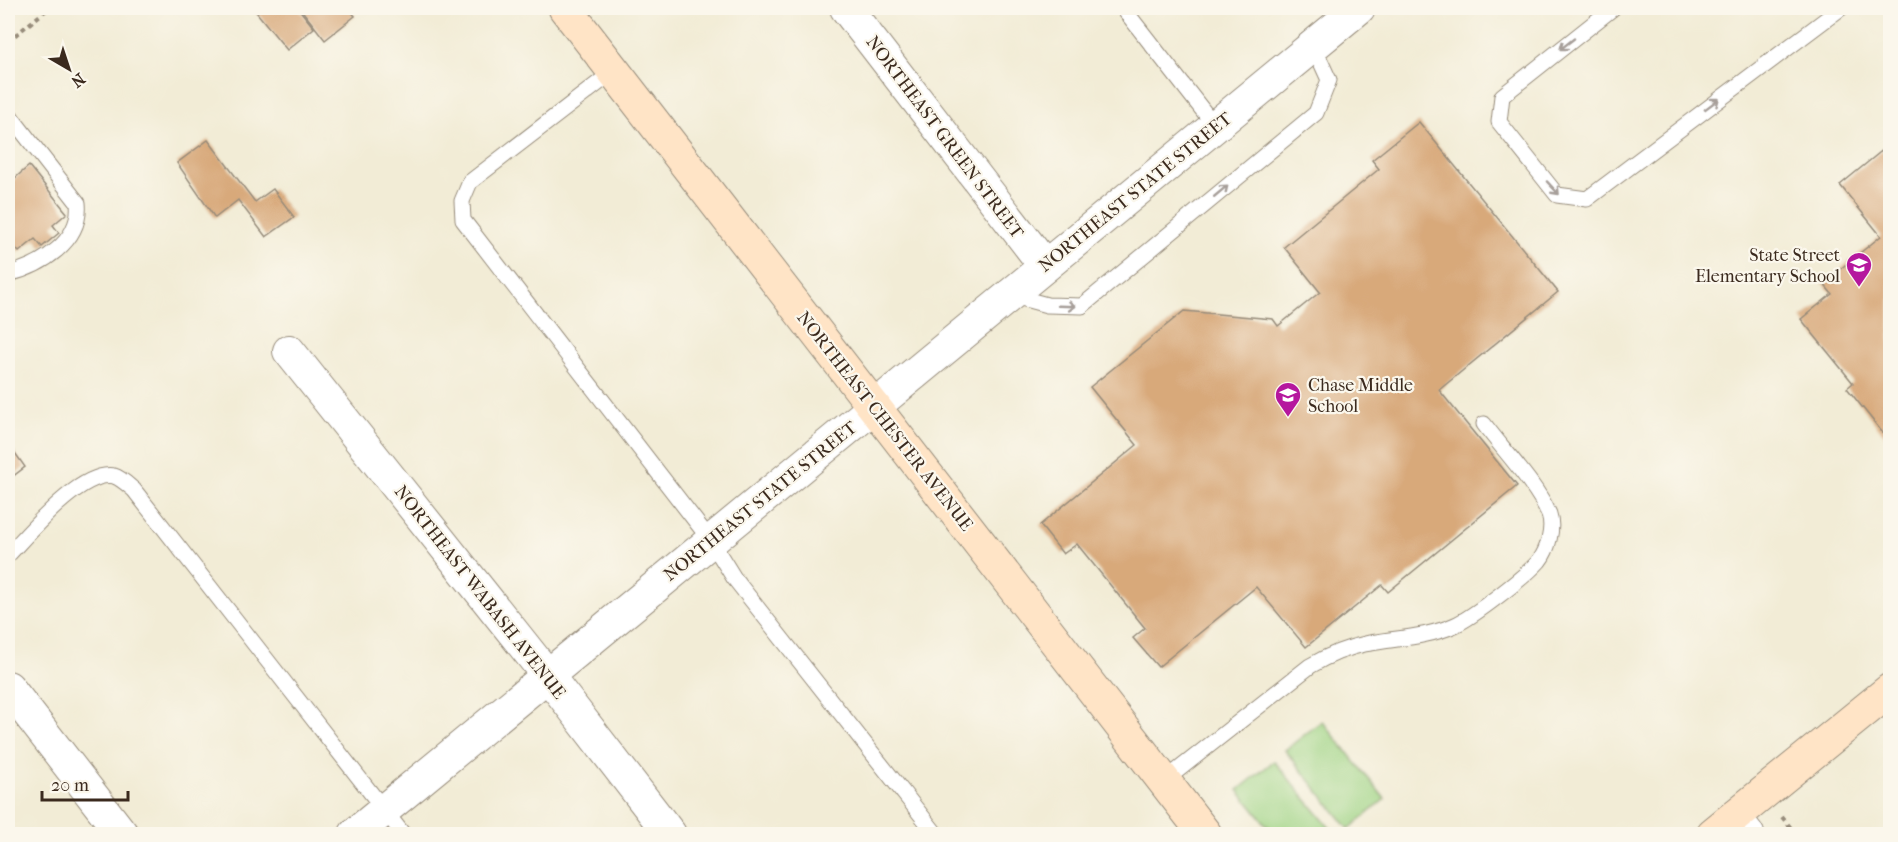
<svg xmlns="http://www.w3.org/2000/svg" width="1898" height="842" viewBox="0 0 1898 842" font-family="'IM FELL French Canon',serif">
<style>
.green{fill:#9ed383;stroke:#6c7e50;stroke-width:1.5}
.building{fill:#d8a97a}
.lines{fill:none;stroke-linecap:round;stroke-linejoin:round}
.lane-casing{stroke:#968b7a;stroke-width:17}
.street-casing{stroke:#968b7a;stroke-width:34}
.secondary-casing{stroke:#968b7a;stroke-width:35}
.path{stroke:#968b7a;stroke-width:4;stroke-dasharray:4.5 4.5;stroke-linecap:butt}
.lane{stroke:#fff;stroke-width:15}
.street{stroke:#fff;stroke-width:32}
.secondary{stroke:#ffe4c6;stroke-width:33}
.oneway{stroke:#a79f9a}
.labels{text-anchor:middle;stroke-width:4.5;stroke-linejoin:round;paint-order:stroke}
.street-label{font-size:18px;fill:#3b2a1e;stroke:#fbf7ec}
.poi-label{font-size:18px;fill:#3b2a1e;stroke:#fbf7ec;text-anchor:end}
</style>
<rect width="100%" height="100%" fill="#fbf7ec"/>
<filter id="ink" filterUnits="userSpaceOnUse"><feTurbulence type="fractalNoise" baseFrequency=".0167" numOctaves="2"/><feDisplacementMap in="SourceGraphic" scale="12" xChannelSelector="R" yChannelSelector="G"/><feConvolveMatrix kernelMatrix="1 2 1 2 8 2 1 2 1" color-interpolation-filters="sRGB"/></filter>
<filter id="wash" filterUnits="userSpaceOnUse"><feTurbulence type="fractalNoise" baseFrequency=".008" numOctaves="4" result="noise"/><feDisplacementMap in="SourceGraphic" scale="24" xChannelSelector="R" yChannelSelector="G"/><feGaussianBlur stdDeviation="1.35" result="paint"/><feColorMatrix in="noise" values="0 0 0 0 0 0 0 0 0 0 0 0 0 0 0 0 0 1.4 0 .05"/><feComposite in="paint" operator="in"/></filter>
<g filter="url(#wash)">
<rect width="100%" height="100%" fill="#f2ecd6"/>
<!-- green -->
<g class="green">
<path d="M1322,721l63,78 -36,30 -64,-79z"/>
<path d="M1274,761l61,73h-61l-36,-44z"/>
</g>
<g id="blocks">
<!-- building -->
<g class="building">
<path d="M253,8h45l16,20 -27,22z"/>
<path d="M300,8h48l7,8 -30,24z"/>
<path d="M1419,122l139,170 -119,98 78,96 -129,106 -6,-7 -76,62 -50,-60 -98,80 -25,-29 12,-10 -68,-84 -14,10 -23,-29 97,-80 -47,-58 94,-76 89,8 5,7 42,-34 -36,-45 95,-78 -7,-9z"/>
<path d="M208,140l47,62 18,-13 21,28 -28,20 -28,-37 -23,18 -38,-55z"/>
<path d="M1890,144v298l-43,-54 6,-5 -52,-64 31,-25 -9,-11 58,-47 -41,-51z"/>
<path d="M29,166l38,47 -14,12 6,8 -17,14 -7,-8 -16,13 -11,-13v-55z"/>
<path d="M8,443l17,24 -17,13z"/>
</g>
</g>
</g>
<g filter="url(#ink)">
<use href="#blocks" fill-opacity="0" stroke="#968b7a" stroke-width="1.5"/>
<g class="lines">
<!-- lane casing -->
<g class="lane-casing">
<g id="lane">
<path d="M1123,8l92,118"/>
<path d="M1613,8l-111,88 -3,26 58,73 30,4 254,-191"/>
<path d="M614,71l-144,111 -8,19 1,19 248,321 23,37 202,256"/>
<path d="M8,113l70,90c4,38 -37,63 -70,71"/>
<path d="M1010,295l37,10 35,1 234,-193 13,-33 -16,-35"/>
<path d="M8,555c21,-22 74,-86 106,-79 7,2 14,9 20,14l269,344"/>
<path d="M1164,781l146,-115c17,-10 35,-18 55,-22 30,-6 61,-6 90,-19 18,-8 71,-49 84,-64 9,-11 15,-33 10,-47 -13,-30 -45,-63 -65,-90"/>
</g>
</g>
<!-- street casing -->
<g class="street-casing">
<g id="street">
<path d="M846,8l199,258"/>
<path d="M289,351l259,325 122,158"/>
<path d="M8,687l114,147"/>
<path d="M1735,817l13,17"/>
<path d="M355,834l1004,-826"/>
</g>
</g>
<!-- secondary casing -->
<g class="secondary-casing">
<g id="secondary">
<path d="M565,8l640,826"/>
<path d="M1713,834l177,-144"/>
</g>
</g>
<!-- path -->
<g class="path">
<path d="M8,41l41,-33"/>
<path d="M1782,817l14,17"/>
</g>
<!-- lane -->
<use href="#lane" class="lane"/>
<!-- street -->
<use href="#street" class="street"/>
<!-- secondary -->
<use href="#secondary" class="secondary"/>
</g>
<!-- one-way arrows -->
<defs><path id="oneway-shaft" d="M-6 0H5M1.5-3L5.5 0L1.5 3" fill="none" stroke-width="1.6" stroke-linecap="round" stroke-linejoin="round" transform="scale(1.5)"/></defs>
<g class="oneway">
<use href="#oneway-shaft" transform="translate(1567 44) rotate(142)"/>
<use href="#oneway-shaft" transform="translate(1712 104) rotate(-37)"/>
<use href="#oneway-shaft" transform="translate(1553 188) rotate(47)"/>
<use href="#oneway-shaft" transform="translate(1221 191) rotate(-40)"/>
<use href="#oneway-shaft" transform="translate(1067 306) rotate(2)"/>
</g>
</g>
<!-- icons -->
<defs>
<g id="school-pin" transform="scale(1.35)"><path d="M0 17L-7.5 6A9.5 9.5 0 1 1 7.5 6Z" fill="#b5179e" stroke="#fbf7ec"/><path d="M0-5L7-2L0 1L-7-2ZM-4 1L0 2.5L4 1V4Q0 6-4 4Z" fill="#fff"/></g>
</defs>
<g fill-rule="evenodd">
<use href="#school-pin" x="1859" y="265"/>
<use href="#school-pin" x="1288" y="395"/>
</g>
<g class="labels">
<!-- street labels -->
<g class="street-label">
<text transform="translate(945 137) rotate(53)" y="6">NORTHEAST GREEN STREET</text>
<text transform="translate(1135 192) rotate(-39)" y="6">NORTHEAST STATE STREET</text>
<text transform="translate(885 421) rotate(52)" y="6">NORTHEAST CHESTER AVENUE</text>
<text transform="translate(760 501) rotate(-39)" y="6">NORTHEAST STATE STREET</text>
<text transform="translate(480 592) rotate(52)" y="6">NORTHEAST WABASH AVENUE</text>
</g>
<!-- poi labels -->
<g class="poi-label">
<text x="1840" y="261">State Street<tspan x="1840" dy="21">Elementary School</tspan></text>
<text x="1308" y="391" text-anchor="start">Chase Middle<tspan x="1308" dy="21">School</tspan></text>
</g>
</g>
<!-- margin -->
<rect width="1898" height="842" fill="none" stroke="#fbf7ec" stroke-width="30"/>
<!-- north arrow -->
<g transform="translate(69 69) rotate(141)" stroke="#fbf7ec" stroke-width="4.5" paint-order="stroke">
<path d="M0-4.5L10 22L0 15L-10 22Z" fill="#3b2a1e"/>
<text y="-9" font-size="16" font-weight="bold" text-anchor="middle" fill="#3b2a1e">N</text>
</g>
<!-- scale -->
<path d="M42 791v9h86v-9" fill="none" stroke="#3b2a1e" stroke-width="3"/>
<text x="51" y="791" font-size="18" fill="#3b2a1e" stroke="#fbf7ec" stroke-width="4.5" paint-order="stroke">20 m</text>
</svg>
